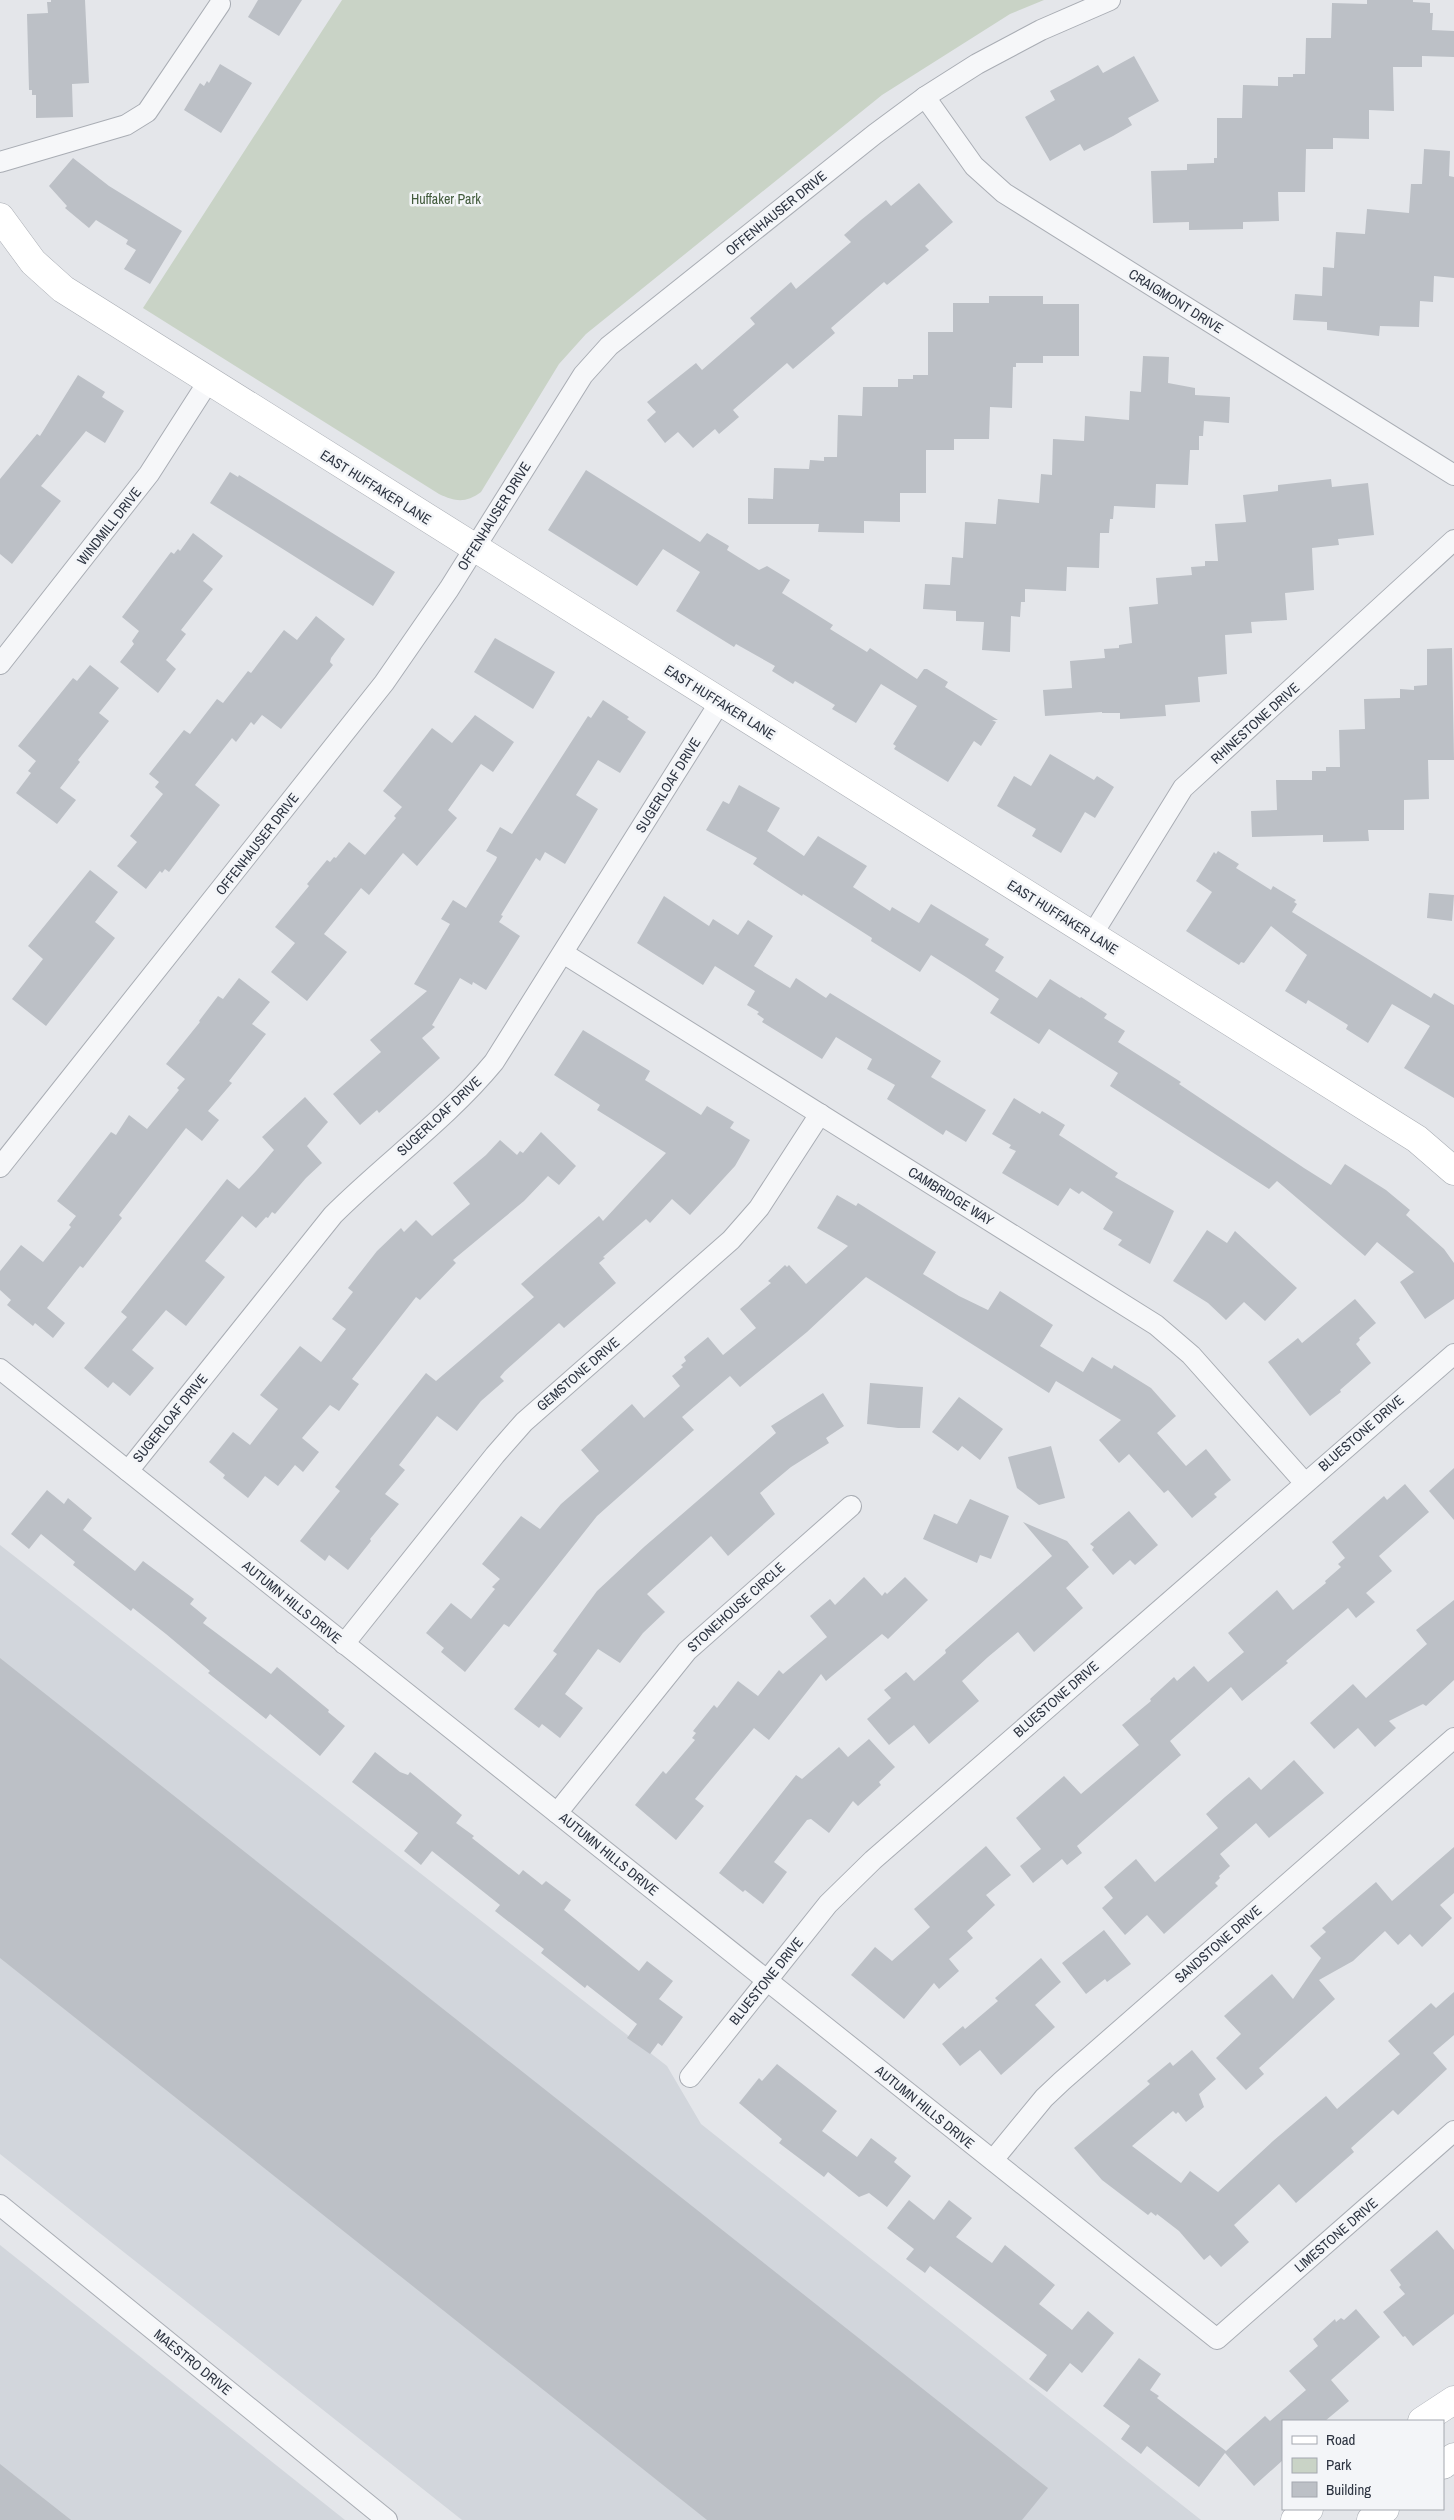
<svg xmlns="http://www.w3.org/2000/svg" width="1454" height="2520" viewBox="0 0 1454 2520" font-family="'Archivo Narrow',sans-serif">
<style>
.built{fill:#d2d6dc}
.green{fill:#c9d3c6}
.building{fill:#bcc0c6}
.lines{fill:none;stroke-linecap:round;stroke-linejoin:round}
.street-casing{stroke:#a9adb4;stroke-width:22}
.secondary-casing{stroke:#a9adb4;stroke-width:29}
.street{stroke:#f6f7f9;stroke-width:20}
.secondary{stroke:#fff;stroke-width:28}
.labels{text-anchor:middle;stroke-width:5;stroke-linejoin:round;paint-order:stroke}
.park-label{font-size:14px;fill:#425b3c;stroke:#f3f5f8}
.street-label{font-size:14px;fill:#2d3441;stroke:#f3f5f8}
</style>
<rect width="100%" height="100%" fill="#e4e6ea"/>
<!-- built -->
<g class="built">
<path d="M0,1545l667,521 34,58 500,396h-739l-462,-366z"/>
<path d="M0,2245l345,275h-345z"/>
</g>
<!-- green -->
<path class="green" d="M342,0h702l-34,14 -128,81 -296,239 -27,30 -78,128c-15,11 -25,10 -42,2l-296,-186z"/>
<!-- building -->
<g class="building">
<path d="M51,0h34l4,83 -17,1 1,33 -37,1v-23h-4v-5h-3l-2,-76 21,-1 -1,-11h4z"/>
<path d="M258,0h44l-23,36 -31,-19z"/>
<path d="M1367,0h46v2l17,1v10h3l-1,17 22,1v26l-32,-1v11h-29l1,44 -25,-1v29l-36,-1v11h-27l-1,43h-27l1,29 -36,1v7l-54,1v-8l-36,1 -2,-52 36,-1v-6l27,-1v-5h3v-40h25l1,-33 35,1v-9h15v-3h12l1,-36h25l1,-35 35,1z"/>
<path d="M1134,56l25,45 -31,17 4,7 -19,11 -29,15 -4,-7 -30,17 -25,-44 30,-17 -5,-9 19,-10 29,-16 5,8z"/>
<path d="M220,64l32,19 -31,50 -37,-23 16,-27 4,3 3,-5 2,2z"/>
<path d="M1424,149l26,2 -1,25 5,1v101l-20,-2 -1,26 -13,-1 -1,26 -39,-1 -1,10 -52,-6v-8l-34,-2 2,-26 27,2 1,-29 11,1 2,-36 29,2 2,-25 42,4 2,-29h11z"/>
<path d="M73,158l36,28 73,45 -32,53 -26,-15 12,-19 -10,-6 2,-4 -32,-20 -7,8 -24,-20 2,-2 -18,-20z"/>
<path d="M919,183l34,39 -28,24 4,4 -42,35 -3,-3 -53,46 4,5 -42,36 -6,-6 -54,47 6,7 -20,17 -4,-5 -22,19 -15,-16 -13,11 -18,-23 9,-8 -9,-10 49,-39 6,7 53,-46 -5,-6 41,-36 5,7 55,-47 -7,-7 17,-15 25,-20 5,6z"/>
<path d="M989,296h54v8h36v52h-36v7h-27v4h-3l-1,41 -22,-1 -1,32h-35v11h-28v43h-26v29l-36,-1v12l-46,-1 1,-8h-71v-26l25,1 1,-31 35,1 1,-9 14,1v-4h13l1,-42 24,1 1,-29h35v-8h15v-4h15v-43h25v-29h36z"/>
<path d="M1143,356l26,1 -1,26 27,5v7l35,2 -1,26 -25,-2 -1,15h-4v14h-9l-2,35 -32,-1 -1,24 -41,-2 -1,13h-3l-1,14h-9l-1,35 -32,-1 -1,24 -41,-2v13h-4l-1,15 -9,-1 -1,36 -28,-2 2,-28 -28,-1v-10l-33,-2 2,-25 25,1 2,-28 11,1 2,-36 31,2 2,-25 41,4 2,-29 11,1 1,-36 31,2 1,-25 44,4 1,-29 11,1z"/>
<path d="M78,375l27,17 -3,5 22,14 -19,32 -19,-12 -45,55 20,15 -49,63 -12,-10v-75l37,-45 3,2z"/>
<path d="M586,470l114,72 7,-9 22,13 -2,4 32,20 8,-4 23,14 -8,13 51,32 -3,4 37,23 3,-4 47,31 7,-10h3l21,13 -3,5 53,33h-6l4,2 -15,24 -7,-5 -26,41 -54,-33 2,-3 -3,-2 24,-38 -36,-22 -25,39 -24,-14 3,-4 -40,-24 -2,3 -21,-13 3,-5 -39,-22 -2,3 -58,-36 24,-39 -37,-23 -26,37 -89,-56z"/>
<path d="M230,472l8,5 1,-2 156,97 -22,34 -163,-103z"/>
<path d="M1331,479l1,8 36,-4 6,52 -36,4 1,6 -27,3 2,42 -29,3 2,27 -36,2 1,11 -27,2 2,39 -29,3 2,25 -35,3 1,11 -46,3v-6h-18v-1l-57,4 -2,-26 29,-2 -2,-27 35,-3 -1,-9 15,-1v-3l13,-2 -3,-36 29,-3 -2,-26 36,-3 -1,-8 14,-1v-5h13l-3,-37 31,-2 -3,-27 35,-4v-6z"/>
<path d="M193,533l30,23 -20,25 10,8 -32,41 5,4 -20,26 10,9 -18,24 -38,-31 14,-18 -2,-3 7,-10 -17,-14 49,-65 3,2 4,-5 2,2z"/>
<path d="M316,616l29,23 -14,19 -1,4 3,3 -52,64 -19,-14 -8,10 -3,-3 -15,20 -4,-4 -37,47 25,20 -51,67 -4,-3 -3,4 -2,-2 -14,18 -29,-23 20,-24 -7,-6 33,-42 -8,-7 4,-5 -10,-8 35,-44 6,4 27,-35 6,4 25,-32 3,2 33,-43 13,10z"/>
<path d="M495,638l60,34 -22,37 -59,-37z"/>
<path d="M1452,648l2,112h-26l1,39 -25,1v30h-36l1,11 -46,1v-7l-71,2 -1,-26 26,-1 -1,-30h36v-9h14v-4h14l-1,-37 26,-1 -1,-30 36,-1v-9l14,1v-4l13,-1v-36z"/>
<path d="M90,665l29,23 -20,25 10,8 -31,39 2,2 -20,26 16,12 -19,24 -41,-31 15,-20 -3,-2 8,-10 -18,-15 55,-68 4,3z"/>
<path d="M603,700l26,17 -2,2 19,13 -26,41 -22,-13 -22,35 22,14 -33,55 -20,-12 -5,9 -4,-3 -35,57 2,1 -4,6 21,14 -34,54 -13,-8 -1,3 -12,-7 -28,47 3,2 -13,11 18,20 -61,55 -2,-3 -17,15 -27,-31 48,-42 -11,-12 57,-49 -13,-7 36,-60 -9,-5 12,-19 13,8 30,-48 1,-3 -11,-6 14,-24 12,7 76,-118 3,2z"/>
<path d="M475,715l39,27 -21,30 -12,-8 -33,46 9,8 -40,48 -14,-13 -34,42 -8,-7 -37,46 23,18 -40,49 -36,-29 24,-29 -20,-16 34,-41 -2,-2 20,-24 3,2 4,-5 2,1 13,-16 16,13 31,-37 -2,-2 8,-9 -19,-16 49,-63 20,15z"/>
<path d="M1050,754l44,26 3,-4 17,11 -19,31 -10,-6 -24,41 -29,-17 4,-7 -39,-23 17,-30 17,10z"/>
<path d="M739,785l41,23 -13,23 37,25 14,-20 49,30 -14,21 37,24 2,-4 27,16 12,-19 58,35 -4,6 19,12 -9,14 42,27 13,-19 30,19 1,-1 26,17 -3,4 21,13 -7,11 63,40 -2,2 125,84 27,17 14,-21 41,26 24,20 -4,5 38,34 10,14v36l-29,20 -25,-37 14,-10 -37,-30 -12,14 -88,-75 -8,8 -159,-103 8,-13 -69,-44 -10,15 -49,-31 9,-14 -33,-22 -35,-22 -11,17 -49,-31 1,-3 -69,-44 -1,2 -49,-32 4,-6 -51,-28 17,-29 6,3z"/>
<path d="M1218,851l21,13 -3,4 35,22 2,-4 23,14 -2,2 3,2 -5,8 139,86 3,-5 20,12v93l-50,-30 26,-42 -38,-22 -24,39 -22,-14 2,-4 -40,-25 -2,4 -21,-13 22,-36 -36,-29 -27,37 -3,-1 -2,3 -53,-34 26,-39 -16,-11 18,-29 2,2z"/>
<path d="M90,870l28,22 -23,30 20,16 -69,88 -34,-27 31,-40 -15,-13z"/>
<path d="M1429,893l25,2 -2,26 -25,-3z"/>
<path d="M664,896l45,30 4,-7 25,16 10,-15 25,16 -19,30 36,22 6,-10 30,20 4,-5 111,68 -10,16 55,33 -20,32 -20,-12 -3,5 -56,-36 8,-14 -28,-16 5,-10 -36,-22 -14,22 -60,-37 2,-3 -7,-5 2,-2 -12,-7 8,-14 -40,-25 -12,19 -66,-42z"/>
<path d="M239,978l31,24 -18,22 14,10 -37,47 3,2 -24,28 11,9 -17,21 -16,-13 -67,87 3,3 -39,50 -3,-2 -33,42 18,15 -12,15 -18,-15 -2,3 -26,-21 4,-5 -11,-10v-19l21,-26 22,17 28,-35 -2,-2 7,-9 -19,-15 54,-69 5,3 13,-20 18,14 32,-39 -2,-2 8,-9 -19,-15 34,-42 -1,-1 19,-25 5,3z"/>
<path d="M583,1030l67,41 -5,9 56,35 6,-9 27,16 -4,6 20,12 -15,26 -45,49 -18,-16 -22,24 -4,-4 -43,38 2,1 -6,5 17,20 -52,45 -5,-5 -54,48 -5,6 4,4 -23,20 -24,30 -20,-15 -38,49 6,5 -20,24 14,10 -29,35 1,2 -23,29 -19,-15 -4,6 -25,-20 40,-50 -5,-4 91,-114 10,8 98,-84 -13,-13 78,-68 4,5 63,-68 -69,-43 3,-5 -46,-30z"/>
<path d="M305,1097l23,25 -21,24 15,17 -16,15 -31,36 -3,-2 -4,6 -2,-1 -10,11 -14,-12 -37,45 20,16 -39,49 -20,-16 -34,40 22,18 -24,28 -17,-14 -5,6 -24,-20 43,-51 -6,-5 106,-133 12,10 17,-18 18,-21 -12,-13z"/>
<path d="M1014,1098l26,16 2,-3 23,14 -6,10 59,38 -3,4 59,34 -24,53 -32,-19 4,-5 -19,-11 10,-17 -31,-21 -3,3 -9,-6 -12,18 -56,-33 14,-22 -7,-3 2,-3 -19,-11z"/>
<path d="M541,1132l35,34 -17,19 -11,-9 -24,25 -71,59 3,3 -36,37 -4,-3 -64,82 7,5 -20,27 -9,-6 -28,33 17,14 -16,20 -8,-7 -17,21 -13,-10 -17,22 -25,-20 2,-3 -16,-13 24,-30 17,13 28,-36 -18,-14 40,-49 21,16 25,-33 -14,-10 21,-27 -5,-4 29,-37 24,-23 3,4 12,-12 16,16 38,-32 -17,-21 33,-28 14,-15 17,15 3,-4 3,2z"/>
<path d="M837,1195l19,11 2,-3 78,49 -13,22 36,22 29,14 12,-19 53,34 -13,21 43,26 9,-15 20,12 2,-4 37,23 25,28 -19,17 29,33 20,-17 25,31 -17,14 3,3 -25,21 -24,-28 -4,3 -35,-39 -10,9 -20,-23 22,-20 -65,-39 -7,12 -183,-116 -59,55 -67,55 -10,-11 -48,41 12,13 -97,86 -88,111 -5,-3 -39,48 -24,-20 3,-4 -18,-15 25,-30 20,16 24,-30 -3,-2 8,-8 -18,-15 39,-48 19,13 21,-25 38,-33 -18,-21 51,-46 12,14 36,-32 -8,-10 11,-9 -2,-2 5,-4 -2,-4 24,-20 15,18 33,-27 -16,-19 31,-26 -3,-2 17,-16 2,2 2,-2 17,19 42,-38 -31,-18z"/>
<path d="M1207,1230l20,13 8,-12 62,57 -32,33 -21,-19 -18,18 -18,-17 -35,-22z"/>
<path d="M1355,1299l21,24 -17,15 1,2 -4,4 15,19 -31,27 1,2 -31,24 -42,-54 30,-24 4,5z"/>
<path d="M870,1383l53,4 -3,41h-22l-31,-4z"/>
<path d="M823,1393l21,33 -18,12 3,5 -38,24 -31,26 15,21 -47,42 -17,-20 -64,58 18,18 -22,21 -23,30 -22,-14 -33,45 18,14 -23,30 -18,-14 -3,4 -25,-19 43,-55 -4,-3 44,-60 47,-44 132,-114 -5,-7z"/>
<path d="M959,1397l44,32 -23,31 -18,-14 -4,5 -26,-19z"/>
<path d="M1051,1446l14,52 -26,7 -22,-17 -9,-31z"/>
<path d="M1454,1468v52l-25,-29z"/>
<path d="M1405,1484l24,28 -50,44 13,15 -26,22 9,9 -19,16 -8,-10 -62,53 2,2 -46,38 -11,-14 -61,54 11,14 -104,91 5,7 -15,12 -5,-6 -29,24 -13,-17 21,-17 -25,-31 48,-42 17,18 58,-49 -17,-20 29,-24 -1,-2 24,-22 3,4 17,-15 14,16 36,-30 -16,-19 49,-43 16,20 33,-27 -1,-2 16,-14 -3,-3 7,-6 -13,-16 52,-46 3,4z"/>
<path d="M47,1490l17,14 4,-6 24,20 -9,12 52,41 8,-10 51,38 -4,5 17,14 -4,5 68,51 6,-7 52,43 -1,2 17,14 -25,30 -50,-42 -4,5 -58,-46 2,-2 -44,-37 -33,-26 -2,3 -58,-46 2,-3 -34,-28 -12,15 -18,-15z"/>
<path d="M970,1499l39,17 -18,43 -11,-4 -3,8 -54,-24 11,-25 23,10z"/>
<path d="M1129,1511l29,34 -23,20 -5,-5 -17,15 -21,-25 2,-3 -4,-3z"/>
<path d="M1023,1522l44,19 22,26 -23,21 17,20 -49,44 -16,-20 -30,25 -26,24 17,20 -50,43 -15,-19 -25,20 -22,-26 24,-21 -7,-8 22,-18 8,9 32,-28 -1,-3 107,-94z"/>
<path d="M864,1577l18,19 3,-4 2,2 18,-17 23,23 -40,39 -6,-5 -56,47 -5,-7 -52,66 -15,-12 -59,71 9,7 -28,34 -41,-35 28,-34 3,3 29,-34 -3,-2 4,-5 -3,-2 21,-26 3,3 21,-27 20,15 21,-26 4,4 44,-37 -17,-21 20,-17 5,6z"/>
<path d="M1454,1600v80l-28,26 -3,-2 -34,17 7,7 -21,19 -17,-19 -24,21 -24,-26 43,-39 13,14 61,-54 -11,-14z"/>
<path d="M0,1658l1048,830 -26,32h-315l-707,-562z"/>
<path d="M869,1739l26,28 -16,15 2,3 -23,21 -5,-5 -24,32 -18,-14 -4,1 -33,42 13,10 -24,32 -18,-14 -2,2 -24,-19 77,-98 6,4 37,-32 9,10z"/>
<path d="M375,1752l25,20 8,3 2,-3 52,43 -6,8 18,13 -2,2 47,37 4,-5 19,15 4,-4 25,19 -7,10 75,61 8,-10 26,20 -14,18 24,18 -21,29 -4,-3 -8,11 -23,-16 10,-14 -50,-39 -2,3 -44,-35 3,-4 -49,-38 5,-6 -68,-54 -11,14 -17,-14 14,-18 -66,-51z"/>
<path d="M1294,1760l30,33 -55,45 -13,-15 -36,31 10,12 -11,10 1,2 -5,5 3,3 -54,48 -17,-19 -22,20 -23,-27 11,-10 -9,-11 32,-28 19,23 63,-54 -12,-14 19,-17 24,-20 12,13z"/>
<path d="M986,1846l25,29 -25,20 9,10 -28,26 6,7 -24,21 10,12 -20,18 -5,-6 -30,36 -53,-44 24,-28 17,14 38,-34 -16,-18z"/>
<path d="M1454,1847v46l-14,12 12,13 -30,29 -12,-13 -12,11 -13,-14 -32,30 -34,19 16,19 -76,69 5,6 -18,16 -30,-32 25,-24 -17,-18 48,-42 21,25 28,-41 -11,-12 16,-14 -4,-4 54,-46 16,19z"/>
<path d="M1104,1930l27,34 -24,18 -2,-3 -19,15 -24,-31z"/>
<path d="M1041,1958l20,24 -26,23 20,22 -54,48 -21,-25 -20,16 -18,-22 21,-18 2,3 33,-28 -3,-3z"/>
<path d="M1454,1992v43l-21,18 14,16 -49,46 -5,-5 -42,38 3,4 -58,51 -17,-19 -45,41 15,17 -28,25 -11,-12 -6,5 -25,-29 -22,-17 -1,2 -5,-4 -3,3 -46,-35 -28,-32 76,-64 -3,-3 23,-19 3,4 19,-16 24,29 -17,15 5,13 -18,15 -8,-10 -2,2 -3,-3 -41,35 49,37 9,-12 28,21 55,-51 53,-45 11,13 63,-55 -12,-13 43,-38 5,5z"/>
<path d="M777,2064l60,47 -15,20 35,26 14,-19 26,20 -3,4 17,14 -24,31 -18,-14 -10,4 -31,-25 -4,5 -45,-34 3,-4 -43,-36 20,-25 3,3z"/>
<path d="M909,2200l25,20 15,-20 23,18 -16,19 36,26 13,-18 50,40 -16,19 33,26 16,-19 26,22 -32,40 -12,-10 -23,29 -18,-13 18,-24 -117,-89 -5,7 -19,-14 8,-10 -27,-21z"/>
<path d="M1437,2230l17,20v64l-41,32 -8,-10 -2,1 -20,-25 22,-18 -6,-7 2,-2 -11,-15z"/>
<path d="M1356,2309l24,28 -49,43 18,21 -24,20h-42v39l-29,26 -29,-33 -26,34 -52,-41 -6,8 -20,-15 9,-13 -27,-20 36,-48 22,16 -11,16 9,6 -2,2 69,53 39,-35 5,5 36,-31 -17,-19 29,-25 -5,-7 22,-20 1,3 5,-4 3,2z"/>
<path d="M0,2464l71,56h-71z"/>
</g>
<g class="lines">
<!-- street casing -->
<g class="street-casing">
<g id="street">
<path d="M925,97l49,69 30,27 450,282"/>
<path d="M0,162l126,-37 21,-13 73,-108"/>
<path d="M0,664l149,-190 59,-92"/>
<path d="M1092,935l91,-147 271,-248"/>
<path d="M563,953l593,372 35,30 113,127"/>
<path d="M0,1167l384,-484 65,-94 134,-214 26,-29 266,-212 50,-37 52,-33 64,-34 69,-30"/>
<path d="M0,1369l1217,970 237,-208"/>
<path d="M128,1471l205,-256c52,-52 114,-96 161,-153l226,-360"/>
<path d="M344,1644l151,-189 29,-33 207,-182 28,-32 61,-94"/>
<path d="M557,1813l130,-162 164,-145"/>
<path d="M690,2077l138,-173 45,-44 581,-506"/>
<path d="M993,2160l51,-62 18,-17 392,-343"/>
<path d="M0,2205l387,315"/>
</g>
</g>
<!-- secondary casing -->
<g class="secondary-casing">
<g id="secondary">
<path d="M0,217l33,45 30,27 1354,850 37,32"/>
<path d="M1422,2421l32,-21"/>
<path d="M1443,2465l11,-8"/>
<path d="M1295,2520l14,-11"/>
<path d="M1371,2520l14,-11"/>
</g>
</g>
<!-- street -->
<use href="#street" class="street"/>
<!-- secondary -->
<use href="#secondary" class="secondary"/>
</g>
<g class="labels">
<!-- park labels -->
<g class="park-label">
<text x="446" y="204">Huffaker Park</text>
</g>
<!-- street labels -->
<g class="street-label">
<text transform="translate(776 213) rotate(-39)" y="5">OFFENHAUSER DRIVE</text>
<text transform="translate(1176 301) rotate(32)" y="5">CRAIGMONT DRIVE</text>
<text transform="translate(376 487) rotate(32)" y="5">EAST HUFFAKER LANE</text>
<text transform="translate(494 516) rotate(-58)" y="5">OFFENHAUSER DRIVE</text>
<text transform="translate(109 526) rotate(-52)" y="5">WINDMILL DRIVE</text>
<text transform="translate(720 702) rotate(32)" y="5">EAST HUFFAKER LANE</text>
<text transform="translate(1255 723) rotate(-42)" y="5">RHINESTONE DRIVE</text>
<text transform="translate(668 785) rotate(-58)" y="5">SUGERLOAF DRIVE</text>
<text transform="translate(257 844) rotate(-52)" y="5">OFFENHAUSER DRIVE</text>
<text transform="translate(1063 917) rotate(32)" y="5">EAST HUFFAKER LANE</text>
<text transform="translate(439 1116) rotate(-43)" y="5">SUGERLOAF DRIVE</text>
<text transform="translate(951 1196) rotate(32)" y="5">CAMBRIDGE WAY</text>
<text transform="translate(578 1374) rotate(-41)" y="5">GEMSTONE DRIVE</text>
<text transform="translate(170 1418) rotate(-51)" y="5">SUGERLOAF DRIVE</text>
<text transform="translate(1361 1433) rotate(-41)" y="5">BLUESTONE DRIVE</text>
<text transform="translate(292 1602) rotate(39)" y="5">AUTUMN HILLS DRIVE</text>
<text transform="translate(736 1607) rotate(-42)" y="5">STONEHOUSE CIRCLE</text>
<text transform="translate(1056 1699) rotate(-41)" y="5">BLUESTONE DRIVE</text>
<text transform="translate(609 1854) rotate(39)" y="5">AUTUMN HILLS DRIVE</text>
<text transform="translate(1218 1944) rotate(-41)" y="5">SANDSTONE DRIVE</text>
<text transform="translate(766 1981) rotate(-51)" y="5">BLUESTONE DRIVE</text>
<text transform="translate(925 2107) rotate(39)" y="5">AUTUMN HILLS DRIVE</text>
<text transform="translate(1336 2235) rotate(-41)" y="5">LIMESTONE DRIVE</text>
<text transform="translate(193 2362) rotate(39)" y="5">MAESTRO DRIVE</text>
</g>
</g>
<!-- legend -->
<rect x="1282" y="2420" width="162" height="90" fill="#f3f5f8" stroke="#a4a8af"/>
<rect x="1292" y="2436" width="25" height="8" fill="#ffffff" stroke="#a4a8af"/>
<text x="1326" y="2445" font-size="15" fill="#2d3441">Road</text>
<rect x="1292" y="2458" width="25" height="15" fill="#c9d3c6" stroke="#a4a8af"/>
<text x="1326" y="2470" font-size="15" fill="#2d3441">Park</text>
<rect x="1292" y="2482" width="25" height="15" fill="#bcc0c6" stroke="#a4a8af"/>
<text x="1326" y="2495" font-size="15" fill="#2d3441">Building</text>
</svg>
